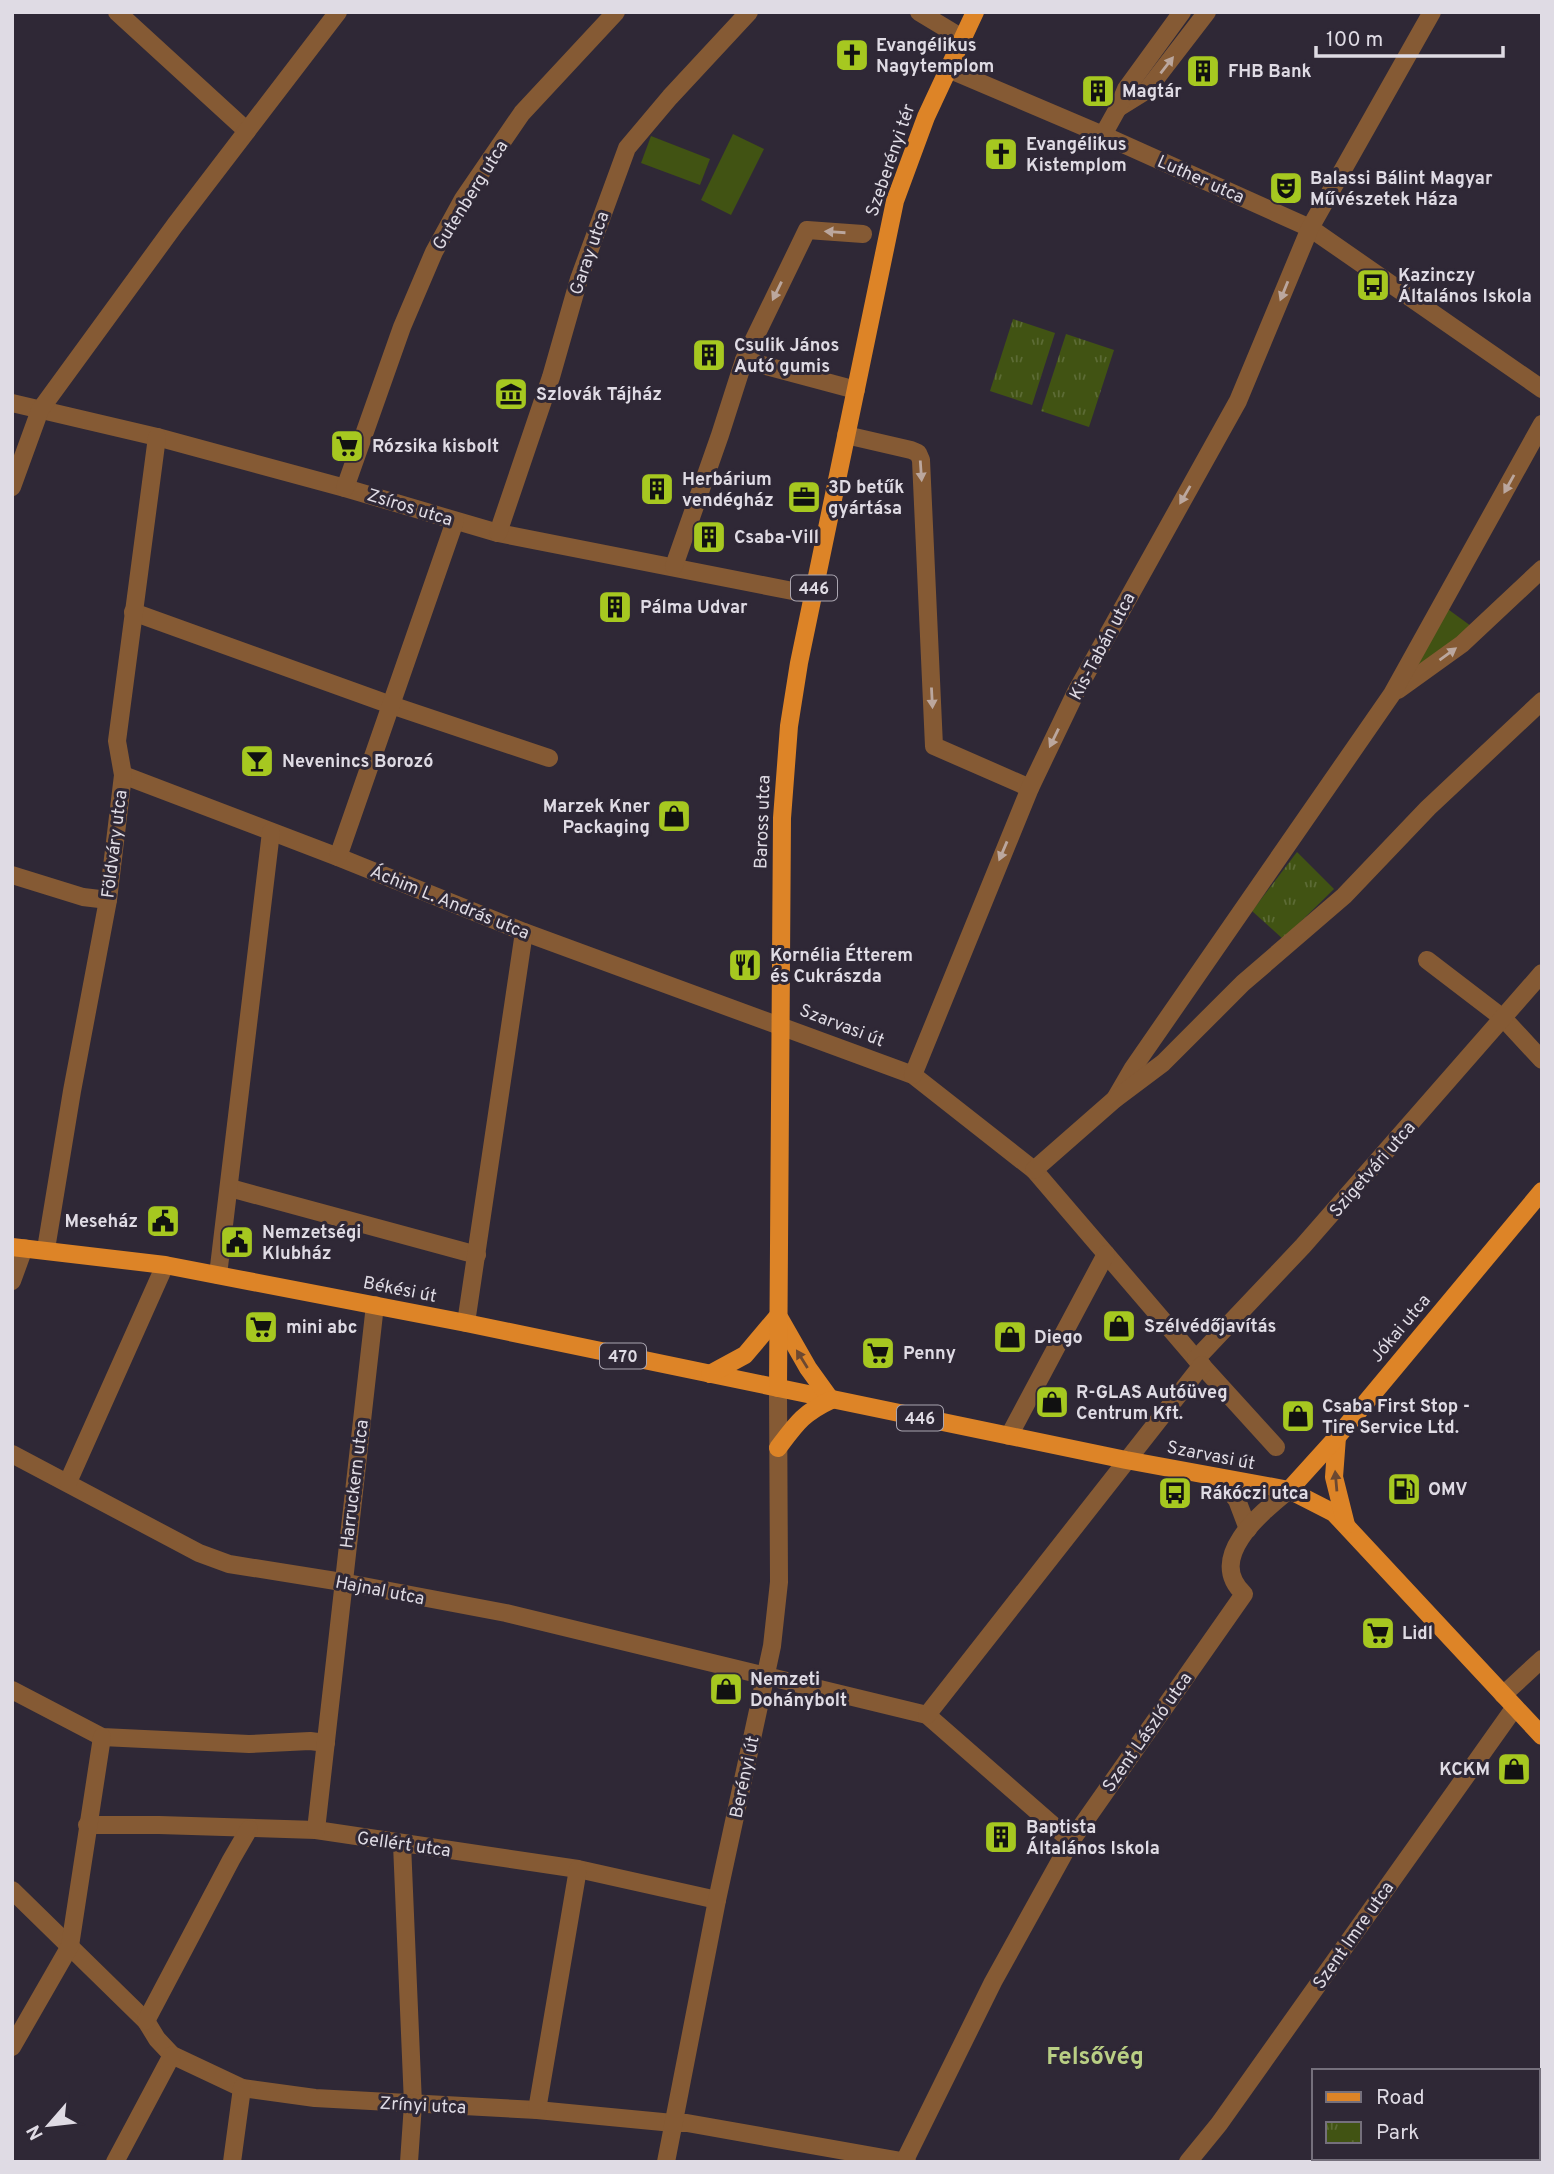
<svg xmlns="http://www.w3.org/2000/svg" width="1554" height="2174" viewBox="0 0 1554 2174" font-family="Overpass,sans-serif">
<style>
.grass{fill:#415313}
.park{fill:url(#park-tufts)}
.lines{fill:none;stroke-linecap:round;stroke-linejoin:round}
.minor{stroke:#855a34;stroke-width:18}
.major{stroke:#dd8427;stroke-width:18}
.oneway{fill:#bba79e}
.oneway2{fill:#6c4831}
.labels{text-anchor:middle;stroke-width:6;stroke-linejoin:round;paint-order:stroke}
.shield{fill:#2f2836;stroke:#aaa5b0;stroke-width:2}
.shield-label{font-size:16px;font-weight:bold;fill:#dfdbe4}
.poi-label{font-size:18px;font-weight:bold;fill:#dfdbe4;stroke:#2f2836;text-anchor:start}
.street-label{font-size:18px;fill:#dfdbe4;stroke:#2f2836}
.district-label{font-size:24px;font-weight:bold;fill:#b9ce84;stroke:#2f2836}
</style>
<defs>
<pattern id="park-tufts" width="24" height="20" patternUnits="userSpaceOnUse" patternTransform="scale(1.75)"><rect width="24" height="20" fill="#415313"/><path d="M3 7l-1-3M5 7V3M7 7l1-3M15 17l-1-3M17 17v-4M19 17l1-3" fill="none" stroke="#5c6b35"/></pattern>
</defs>
<rect width="100%" height="100%" fill="#2f2836"/>
<!-- grass -->
<g class="grass">
<path d="M733,134l31,15 -33,66 -30,-15z"/>
<path d="M651,136l59,23 -10,26 -59,-22z"/>
<path d="M1445,607l26,19 -57,47 -6,-3z"/>
</g>
<!-- park -->
<g class="park">
<path d="M1013,319l42,14 -23,72 -42,-14z"/>
<path d="M1066,334l48,16 -25,77 -48,-16z"/>
<path d="M1297,852l37,37 -51,50 -31,-28z"/>
</g>
<g class="lines">
<!-- minor -->
<g class="minor">
<path d="M117,12l130,119"/>
<path d="M919,12l43,26"/>
<path d="M948,69l155,66 207,93 232,161"/>
<path d="M1118,108l29,-18 60,-78"/>
<path d="M1103,135l15,-27 8,-19 56,-77"/>
<path d="M744,360l63,-130 56,4"/>
<path d="M12,403l145,34 188,51 153,45 315,62"/>
<path d="M846,435l65,15 7,3 3,7 13,286 96,42"/>
<path d="M12,487l28,-77 135,-185 163,-213"/>
<path d="M345,488l57,-161 32,-75 29,-53 59,-86 94,-101"/>
<path d="M498,533l53,-156 28,-98 48,-131 43,-51 79,-85"/>
<path d="M674,566l46,-131 24,-75 112,30"/>
<path d="M133,612l258,93 158,53"/>
<path d="M1398,690l64,-46 80,-75"/>
<path d="M123,775l215,82 186,75 389,143 121,95 162,189 80,88"/>
<path d="M338,857l117,-336"/>
<path d="M12,875l71,22 25,3"/>
<path d="M1427,960l77,59 38,41"/>
<path d="M913,1075l117,-287 46,-96 162,-291 72,-173 122,-216"/>
<path d="M1115,1099l18,-31 259,-374 150,-270"/>
<path d="M1034,1170l81,-71 48,-36 80,-80 101,-87 84,-88 114,-107"/>
<path d="M230,1188l247,67"/>
<path d="M46,1249l26,-158 36,-191 15,-125 -6,-34 40,-304"/>
<path d="M218,1275l53,-443"/>
<path d="M12,1281l12,-33"/>
<path d="M466,1323l58,-391"/>
<path d="M1196,1359l107,-113 239,-273"/>
<path d="M1009,1436l97,-182"/>
<path d="M12,1454l187,99 30,11 113,18 164,31 421,102 144,126"/>
<path d="M1219,1478l18,22 11,29"/>
<path d="M68,1482l97,-217"/>
<path d="M12,1690l90,47 147,7 61,-3 16,2"/>
<path d="M1503,1695l39,-36"/>
<path d="M927,1715l275,-350"/>
<path d="M87,1825h72l157,5 262,39 139,31"/>
<path d="M316,1830l59,-525"/>
<path d="M402,1844l11,260 -4,58"/>
<path d="M12,1890l134,131 11,18 15,16 70,33 73,10 222,12 136,13h14l220,39"/>
<path d="M146,2021l85,-161 18,-31"/>
<path d="M12,2047l58,-101 32,-209"/>
<path d="M1538,2091l4,-3"/>
<path d="M537,2110l41,-241"/>
<path d="M1538,2129l4,4"/>
<path d="M115,2162l57,-107"/>
<path d="M232,2162l10,-74"/>
<path d="M666,2162l51,-262 55,-254 7,-64 -1,-194"/>
<path d="M904,2162l89,-180 78,-141 173,-247c-39,-36 17,-81 45,-104"/>
<path d="M1188,2162l31,-38 296,-417"/>
<path d="M1463,2162l4,-4"/>
</g>
<!-- major -->
<g class="major">
<path d="M12,1247l153,18 301,58 660,137 163,30 45,23 208,223"/>
<path d="M780,1319l28,49 23,32"/>
<path d="M710,1374l35,-19 33,-39"/>
<path d="M778,1388l4,-570 7,-92 10,-63 96,-462 31,-84 49,-105"/>
<path d="M1337,1437l-3,40 12,48"/>
<path d="M778,1448c18,-24 25,-35 53,-48"/>
<path d="M1289,1490l48,-53 205,-246"/>
</g>
</g>
<!-- one-way arrows -->
<defs><path id="oneway-solid" d="M-6-.8H1V-3.2L6.5 0L1 3.2V.8H-6Z" transform="scale(1.75)"/></defs>
<g class="oneway">
<use href="#oneway-solid" transform="translate(1167 65) rotate(-52)"/>
<use href="#oneway-solid" transform="translate(835 232) rotate(-176)"/>
<use href="#oneway-solid" transform="translate(777 291) rotate(116)"/>
<use href="#oneway-solid" transform="translate(1284 291) rotate(112)"/>
<use href="#oneway-solid" transform="translate(921 471) rotate(86)"/>
<use href="#oneway-solid" transform="translate(1509 484) rotate(119)"/>
<use href="#oneway-solid" transform="translate(1185 495) rotate(120)"/>
<use href="#oneway-solid" transform="translate(1448 654) rotate(-36)"/>
<use href="#oneway-solid" transform="translate(932 698) rotate(87)"/>
<use href="#oneway-solid" transform="translate(1054 738) rotate(116)"/>
<use href="#oneway-solid" transform="translate(1003 851) rotate(113)"/>
</g>
<g class="oneway2">
<use href="#oneway-solid" transform="translate(802 1359) rotate(-122)"/>
<use href="#oneway-solid" transform="translate(1336 1481) rotate(-95)"/>
</g>
<!-- icons -->
<defs>
<g id="church-square" transform="scale(1.75)"><rect x="-9" y="-9" width="18" height="18" rx="4" fill="#a6c820" stroke="#2f2836"/><path d="M-1.2-6h2.4v3.5h3.3v2.4h-3.3V6h-2.4V-.1h-3.3v-2.4h3.3Z" fill="#111"/></g>
<g id="building-square" transform="scale(1.75)"><rect x="-9" y="-9" width="18" height="18" rx="4" fill="#a6c820" stroke="#2f2836"/><path d="M-4-6H4V6H1V3H-1V6H-4ZM-2.5-4.3h1.7v1.8h-1.7ZM.8-4.3h1.7v1.8H.8ZM-2.5-1h1.7V.8h-1.7ZM.8-1h1.7V.8H.8Z" fill="#111"/></g>
<g id="theatre-square" transform="scale(1.75)"><rect x="-9" y="-9" width="18" height="18" rx="4" fill="#a6c820" stroke="#2f2836"/><path d="M-5-5.5Q0-4 5-5.5V0Q5 5 0 6Q-5 5-5 0ZM-3.3-2.5H-1v1.5H-3.3ZM1-2.5H3.3v1.5H1ZM-2.8 1Q0 5.5 2.8 1Z" fill="#111"/></g>
<g id="bus-square" transform="scale(1.75)"><rect x="-9" y="-9" width="18" height="18" rx="4" fill="#a6c820" stroke="#2f2836"/><path d="M-5-6H5V4H4V6H2V4H-2V6H-4V4H-5ZM-3.5-4V0h7V-4ZM-3.5 1.2v1.5H-2V1.2ZM2 1.2v1.5H3.5V1.2Z" fill="#111"/></g>
<g id="museum-square" transform="scale(1.75)"><rect x="-9" y="-9" width="18" height="18" rx="4" fill="#a6c820" stroke="#2f2836"/><path d="M0-6L6-3V-2H-6V-3ZM-5-1h2V3h-2ZM-1-1h2V3h-2ZM3-1h2V3H3ZM-6 4H6V6H-6Z" fill="#111"/></g>
<g id="supermarket-square" transform="scale(1.75)"><rect x="-9" y="-9" width="18" height="18" rx="4" fill="#a6c820" stroke="#2f2836"/><path d="M-6-5.5h2.5l.6 2H6L4.5 2H-2.5L-4.4-4H-6ZM-1.5 3.2a1.3 1.3 0 1 0 .1 0ZM3 3.2a1.3 1.3 0 1 0 .1 0Z" fill="#111"/></g>
<g id="office-square" transform="scale(1.75)"><rect x="-9" y="-9" width="18" height="18" rx="4" fill="#a6c820" stroke="#2f2836"/><path d="M-6-3h4V-5.5h4V-3h4V5H-6ZM-1-4.5V-3h2v-1.5ZM-6 0V1H6V0Z" fill="#111"/></g>
<g id="bar-square" transform="scale(1.75)"><rect x="-9" y="-9" width="18" height="18" rx="4" fill="#a6c820" stroke="#2f2836"/><path d="M-6-5H6L.8 .8V4.5H3.5V6h-7V4.5H-.8V.8Z" fill="#111"/></g>
<g id="shop-square" transform="scale(1.75)"><rect x="-9" y="-9" width="18" height="18" rx="4" fill="#a6c820" stroke="#2f2836"/><path d="M-5-2.5h2.3a2.7 3.5 0 0 1 5.4 0H5L5.5 6h-11ZM-1.5-2.5h3a1.5 2.3 0 0 0-3 0Z" fill="#111"/></g>
<g id="restaurant-square" transform="scale(1.75)"><rect x="-9" y="-9" width="18" height="18" rx="4" fill="#a6c820" stroke="#2f2836"/><path d="M-5-6h1v4h1v-4h1v4h1v-4h1v5L-1.5 .5V6h-2V.5L-5-1ZM5-6V6H3V1.5H1.5Q1.5-4 5-6Z" fill="#111"/></g>
<g id="civic-square" transform="scale(1.75)"><rect x="-9" y="-9" width="18" height="18" rx="4" fill="#a6c820" stroke="#2f2836"/><path d="M-.6-6.5H3V-4.5H.6V-3L4-1V1h2V6H-6V1h2V-1L-.6-3ZM-1.2 2.5V6h2.4V2.5Z" fill="#111"/></g>
<g id="fuel-square" transform="scale(1.75)"><rect x="-9" y="-9" width="18" height="18" rx="4" fill="#a6c820" stroke="#2f2836"/><path d="M-5.5-6h7V0h2V4h1.3V-2.5L3-4.5l.8-.8L6-3V5H2.5V1h-1V6h-7ZM-4.2-4.7v3.2H.2V-4.7Z" fill="#111"/></g>
</defs>
<g fill-rule="evenodd">
<use href="#church-square" x="852" y="55"/>
<use href="#building-square" x="1203" y="71"/>
<use href="#building-square" x="1098" y="91"/>
<use href="#church-square" x="1001" y="154"/>
<use href="#theatre-square" x="1286" y="188"/>
<use href="#bus-square" x="1373" y="285"/>
<use href="#building-square" x="709" y="355"/>
<use href="#museum-square" x="511" y="394"/>
<use href="#supermarket-square" x="347" y="446"/>
<use href="#building-square" x="657" y="489"/>
<use href="#office-square" x="804" y="497"/>
<use href="#building-square" x="709" y="537"/>
<use href="#building-square" x="615" y="607"/>
<use href="#bar-square" x="257" y="761"/>
<use href="#shop-square" x="674" y="816"/>
<use href="#restaurant-square" x="745" y="965"/>
<use href="#civic-square" x="163" y="1221"/>
<use href="#civic-square" x="237" y="1242"/>
<use href="#shop-square" x="1119" y="1326"/>
<use href="#supermarket-square" x="261" y="1327"/>
<use href="#shop-square" x="1010" y="1337"/>
<use href="#supermarket-square" x="878" y="1353"/>
<use href="#shop-square" x="1052" y="1402"/>
<use href="#shop-square" x="1298" y="1416"/>
<use href="#fuel-square" x="1404" y="1489"/>
<use href="#bus-square" x="1175" y="1493"/>
<use href="#supermarket-square" x="1378" y="1633"/>
<use href="#shop-square" x="726" y="1689"/>
<use href="#shop-square" x="1514" y="1769"/>
<use href="#building-square" x="1001" y="1837"/>
</g>
<g class="labels">
<!-- shield labels -->
<g class="shield">
<rect x="791" y="575.5" width="46" height="25" rx="5"/>
<rect x="600" y="1343.5" width="46" height="25" rx="5"/>
<rect x="897" y="1405.5" width="46" height="25" rx="5"/>
</g>
<g class="shield-label">
<text x="814" y="594">446</text>
<text x="623" y="1362">470</text>
<text x="920" y="1424">446</text>
</g>
<!-- poi labels -->
<g class="poi-label">
<text x="876" y="51">Evangélikus<tspan x="876" dy="21">Nagytemplom</tspan></text>
<text x="1228" y="77">FHB Bank</text>
<text x="1122" y="97">Magtár</text>
<text x="1026" y="150">Evangélikus<tspan x="1026" dy="21">Kistemplom</tspan></text>
<text x="1310" y="184">Balassi Bálint Magyar<tspan x="1310" dy="21">Művészetek Háza</tspan></text>
<text x="1398" y="281">Kazinczy<tspan x="1398" dy="21">Általános Iskola</tspan></text>
<text x="734" y="351">Csulik János<tspan x="734" dy="21">Autó gumis</tspan></text>
<text x="536" y="400">Szlovák Tájház</text>
<text x="372" y="452">Rózsika kisbolt</text>
<text x="682" y="485">Herbárium<tspan x="682" dy="21">vendégház</tspan></text>
<text x="828" y="493">3D betűk<tspan x="828" dy="21">gyártása</tspan></text>
<text x="734" y="543">Csaba-Vill</text>
<text x="640" y="613">Pálma Udvar</text>
<text x="282" y="767">Nevenincs Borozó</text>
<text x="650" y="812" text-anchor="end">Marzek Kner<tspan x="650" dy="21">Packaging</tspan></text>
<text x="770" y="961">Kornélia Étterem<tspan x="770" dy="21">és Cukrászda</tspan></text>
<text x="138" y="1227" text-anchor="end">Meseház</text>
<text x="262" y="1238">Nemzetségi<tspan x="262" dy="21">Klubház</tspan></text>
<text x="1144" y="1332">Szélvédőjavítás</text>
<text x="286" y="1333">mini abc</text>
<text x="1034" y="1343">Diego</text>
<text x="903" y="1359">Penny</text>
<text x="1076" y="1398">R-GLAS Autóüveg<tspan x="1076" dy="21">Centrum Kft.</tspan></text>
<text x="1322" y="1412">Csaba First Stop -<tspan x="1322" dy="21">Tire Service Ltd.</tspan></text>
<text x="1428" y="1495">OMV</text>
<text x="1200" y="1499">Rákóczi utca</text>
<text x="1402" y="1639">Lidl</text>
<text x="750" y="1685">Nemzeti<tspan x="750" dy="21">Dohánybolt</tspan></text>
<text x="1490" y="1775" text-anchor="end">KCKM</text>
<text x="1026" y="1833">Baptista<tspan x="1026" dy="21">Általános Iskola</tspan></text>
</g>
<!-- street labels -->
<g class="street-label">
<text transform="translate(890 160) rotate(-71)" y="6">Szeberényi tér</text>
<text transform="translate(1201 179) rotate(24)" y="6">Luther utca</text>
<text transform="translate(470 195) rotate(-58)" y="6">Gutenberg utca</text>
<text transform="translate(589 253) rotate(-71)" y="6">Garay utca</text>
<text transform="translate(410 507) rotate(17)" y="6">Zsíros utca</text>
<text transform="translate(1102 646) rotate(-62)" y="6">Kis-Tabán utca</text>
<text transform="translate(762 822) rotate(-88)" y="6">Baross utca</text>
<text transform="translate(114 844) rotate(-83)" y="6">Földváry utca</text>
<text transform="translate(450 902) rotate(22)" y="6">Áchim L. András utca</text>
<text transform="translate(842 1025) rotate(21)" y="6">Szarvasi út</text>
<text transform="translate(1372 1169) rotate(-49)" y="6">Szigetvári utca</text>
<text transform="translate(400 1289) rotate(11)" y="6">Békési út</text>
<text transform="translate(1400 1328) rotate(-50)" y="6">Jókai utca</text>
<text transform="translate(1211 1455) rotate(11)" y="6">Szarvasi út</text>
<text transform="translate(354 1484) rotate(-83)" y="6">Harruckern utca</text>
<text transform="translate(380 1590) rotate(11)" y="6">Hajnal utca</text>
<text transform="translate(1147 1732) rotate(-55)" y="6">Szent László utca</text>
<text transform="translate(744 1777) rotate(-78)" y="6">Berényi út</text>
<text transform="translate(404 1844) rotate(8)" y="6">Gellért utca</text>
<text transform="translate(1353 1935) rotate(-55)" y="6">Szent Imre utca</text>
<text transform="translate(423 2105) rotate(3)" y="6">Zrínyi utca</text>
</g>
<!-- district labels -->
<g class="district-label">
<text x="1095" y="2064">Felsővég</text>
</g>
</g>
<!-- border -->
<rect width="1554" height="2174" fill="none" stroke="#dfdbe4" stroke-width="28"/>
<!-- legend -->
<rect x="1312" y="2069" width="228" height="91" fill="#2f2836" stroke="#75707c" stroke-width="2"/>
<rect x="1326" y="2092" width="35" height="10" fill="#dd8427" stroke="#75707c" stroke-width="2"/>
<text x="1376" y="2104" font-size="21" fill="#dfdbe4">Road</text>
<rect x="1326" y="2122" width="35" height="21" fill="url(#park-tufts)" stroke="#75707c" stroke-width="2"/>
<text x="1376" y="2139" font-size="21" fill="#dfdbe4">Park</text>
<!-- north arrow -->
<g transform="translate(49 2125) rotate(242)" stroke="#2f2836" stroke-width="5" paint-order="stroke">
<path d="M0-5L12 26L0 18L-12 26Z" fill="#dfdbe4"/>
<text y="-10" font-size="19" font-weight="bold" text-anchor="middle" fill="#dfdbe4">N</text>
</g>
<!-- scale -->
<path d="M1316 46v10h187v-10" fill="none" stroke="#dfdbe4" stroke-width="3.5"/>
<text x="1326" y="46" font-size="21" fill="#dfdbe4" stroke="#2f2836" stroke-width="5" paint-order="stroke">100 m</text>
</svg>
